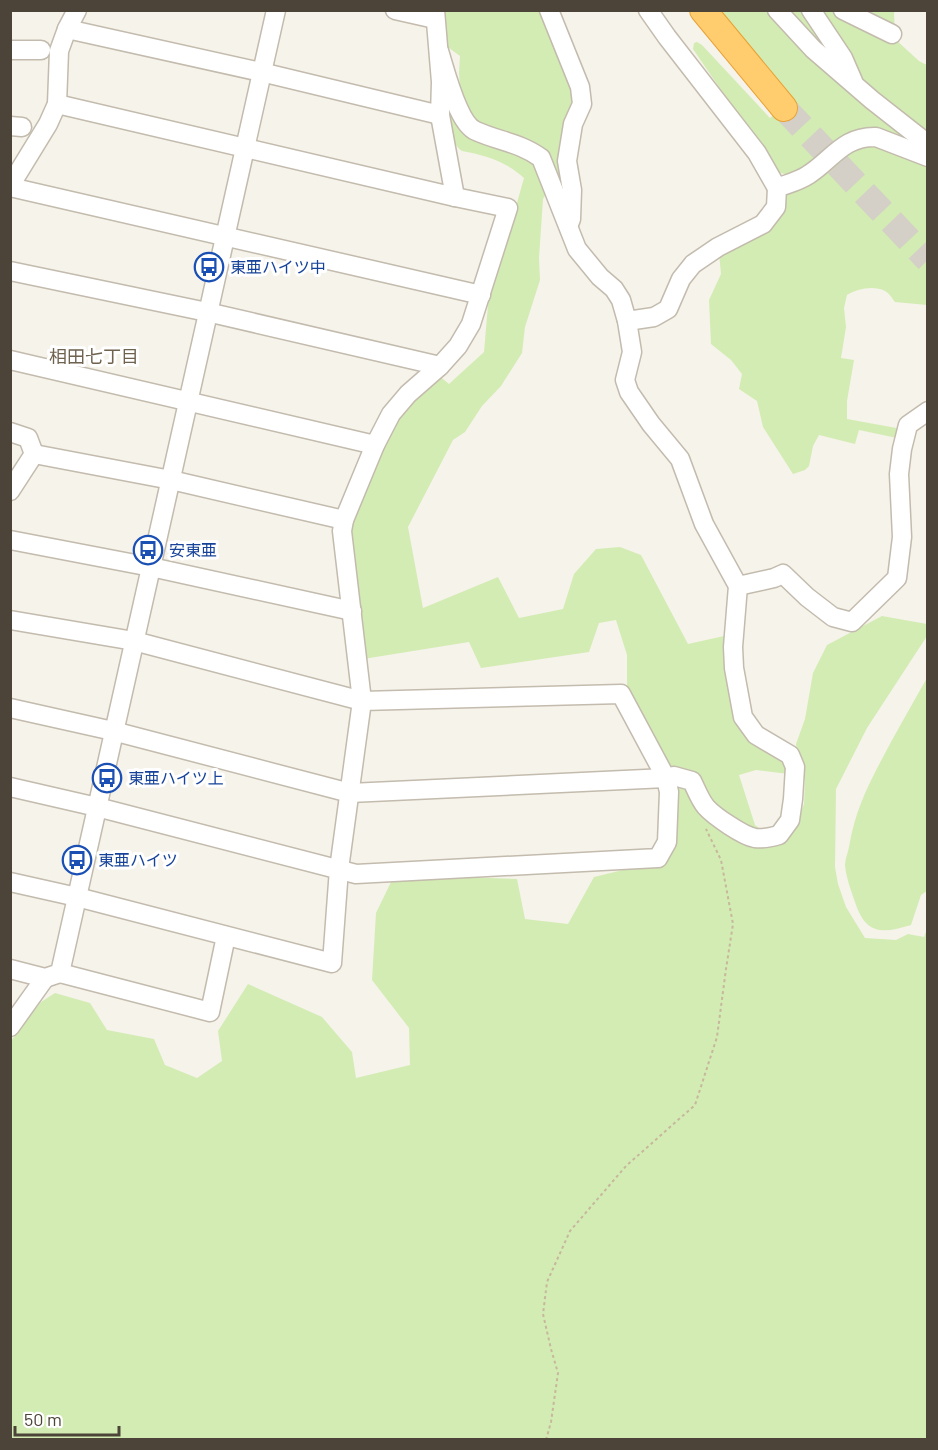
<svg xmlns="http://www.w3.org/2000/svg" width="938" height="1450" viewBox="0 0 938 1450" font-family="Barlow,'Noto Sans JP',sans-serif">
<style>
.green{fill:#d3ecb3}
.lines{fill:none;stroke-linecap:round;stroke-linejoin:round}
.highway-tunnel{stroke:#d4d0c7;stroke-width:26;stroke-dasharray:26 13;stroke-linecap:butt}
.minor-casing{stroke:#c3bbad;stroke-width:21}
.highway-casing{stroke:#e7a235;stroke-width:28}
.path{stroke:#c6b79d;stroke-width:2;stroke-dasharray:3 3;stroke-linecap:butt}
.minor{stroke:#fff;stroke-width:18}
.highway{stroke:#ffcc6e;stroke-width:26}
.labels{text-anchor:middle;stroke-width:6;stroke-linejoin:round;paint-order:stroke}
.transit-label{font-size:16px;fill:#164399;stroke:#fff;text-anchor:start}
.neighbourhood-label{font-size:18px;fill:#6f624f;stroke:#fff}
</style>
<rect width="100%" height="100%" fill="#f6f3eb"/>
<!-- green -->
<g class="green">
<path d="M442,11h102l31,80 -9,122 -22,-58 -67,-28 -16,-26 -2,-28 1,-17 -15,-11z"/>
<path d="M722,11h172l1,28 24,22 8,4v69l-21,10 -33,-13 -72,40c-9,3 -16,5 -25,0l-83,-122 1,-6 3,-1 5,3 68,73 22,-18c-23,-30 -48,-59 -70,-89z"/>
<path d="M446,105l9,8 76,43 18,32 -6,11 -4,59 1,22 -15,47 -3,26 -21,33 -19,20 -17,26 -12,8 -45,87 15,81 75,-31 21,41 44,-9 11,-35 22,-25 24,-2 21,8 47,89 36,-8 3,6 10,75 42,35 10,22 -33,-4 -17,5 16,50 8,6 33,-7 8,-20 1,-24 -6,-12 -3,-24 9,-25 8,-46 14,-28 55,-29 45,8v12l-60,92 -31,61 -1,78 3,17 8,23 19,31 31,2 12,-6 16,3 3,-8v510h-916l-1,-397 31,-40 14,-9 35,10 17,27 47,9 11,26 32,13 25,-17 -4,-30 30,-47 74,33 30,35 4,26 54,-13 -1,-37 -37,-48 4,-67 15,-31 45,-6 81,3 8,40 43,5 26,-47 66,-16 14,-68 -47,-101v-37l-11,-35 -17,3 -10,29 -108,16 -12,-26 -112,18 -13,-140 47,-106 47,-39 11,9 35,-32 4,-47 36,-127c-17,-16 -39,-23 -62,-27 -13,-8 -13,-31 -16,-46z"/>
<path d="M873,144l54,21v140l-32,-3c-3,-4 -6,-9 -10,-11 -12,-6 -28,-2 -38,4l-3,13 2,19 -5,31 13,2 -7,41v18l55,10 -5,9 -38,-8 -4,14 -36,-9 -6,11 -4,20 -4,4 -12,4 -30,-47 -6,-26 -18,-12 3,-15 -11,-14 -20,-16 -2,-44 12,-26 -2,-21 63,-45 6,-16 64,-43z"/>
<path d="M927,678v213l-6,4 -10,30c-26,8 -44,11 -55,-20 -4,-12 -10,-27 -11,-40 0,-6 3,-12 4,-18 7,-42 23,-69 42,-105 12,-22 24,-43 36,-64z"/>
</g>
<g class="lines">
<!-- highway-tunnel -->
<path class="highway-tunnel" d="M784,108l144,152"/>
<!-- minor casing -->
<g class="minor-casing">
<g id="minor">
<path d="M395,10l40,9"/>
<path d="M435,10l6,72 -1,33 15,82"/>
<path d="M549,10l31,77 2,17 -9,20 -6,37 5,29 -1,29 -2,5"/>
<path d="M648,10l19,27 90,116 20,35"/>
<path d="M777,10l36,39 59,51 56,44"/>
<path d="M811,10l32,48 10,23"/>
<path d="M843,10l49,24"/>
<path d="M67,29l194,43 179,43"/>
<path d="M10,50h31"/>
<path d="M10,126l12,1"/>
<path d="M10,186l38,-62 9,-20 2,-53 8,-22 10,-19"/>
<path d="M10,187l471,108"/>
<path d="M10,271l197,41 233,54"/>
<path d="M627,321l27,-4 14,-8 13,-30 12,-15 25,-17 45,-23 13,-17 1,-19c10,-4 22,-7 31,-13 24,-15 35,-39 68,-38l52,20"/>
<path d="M10,360l365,85"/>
<path d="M10,432l18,6 6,16 -24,37"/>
<path d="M34,454l137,26 173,40"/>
<path d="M10,540l141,27 201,44"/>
<path d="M738,586l36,-8 9,-4 24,23 26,20 19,5 45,-44 5,-41 -3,-63 3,-25 6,-24 20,-14"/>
<path d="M10,620l124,21 228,60 259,-7 45,84 3,14 -2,50 -9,16 -302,16 -259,-67 -87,-20"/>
<path d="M10,708l103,23 237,62 316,-15 8,-2 18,5c4,8 8,19 14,26 8,9 37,29 49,31 8,1 17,-1 24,-3l11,-15 3,-21 2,-32 -5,-12 -34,-20 -13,-18 -9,-49 -1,-21 5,-61 -34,-62 -24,-65 -29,-35 -22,-32 -4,-12 7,-28 -5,-31 -6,-21 -7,-11 -14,-12 -23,-28 -36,-91c-20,-15 -43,-17 -65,-27 -18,-7 -31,-61 -37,-80"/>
<path d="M10,882l67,15 255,66 7,-94 23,-168 -20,-170 2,-11 31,-75 16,-31 17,-20 32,-28 18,-20 13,-22 37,-116 -53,-11 -398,-93"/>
<path d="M10,969l35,9 15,-5 216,-963"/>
<path d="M60,973l150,39 16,-76"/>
<path d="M10,1027l35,-49"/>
</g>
</g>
<!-- highway casing -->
<g class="highway-casing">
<path id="highway" d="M703,10l81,98"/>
</g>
<!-- path -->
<path class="path" d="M546,1440l5,-18 7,-49 -7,-24 -8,-35 4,-32 23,-51 56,-65 69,-61 22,-68 9,-68 7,-45 -12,-64 -15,-31"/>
<!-- minor -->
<use href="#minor" class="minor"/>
<!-- highway -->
<use href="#highway" class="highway"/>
</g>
<!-- icons -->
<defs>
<g id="bus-ring" transform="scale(1.5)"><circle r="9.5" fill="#fff" stroke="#1a4fb4" stroke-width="1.5"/><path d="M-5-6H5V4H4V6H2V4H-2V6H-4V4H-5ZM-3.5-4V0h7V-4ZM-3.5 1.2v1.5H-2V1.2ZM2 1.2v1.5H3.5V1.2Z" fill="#1a4fb4"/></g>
</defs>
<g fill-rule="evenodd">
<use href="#bus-ring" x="209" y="267"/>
<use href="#bus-ring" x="148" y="550"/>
<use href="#bus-ring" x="107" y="778"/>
<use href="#bus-ring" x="77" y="860"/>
</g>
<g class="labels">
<!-- transit labels -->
<g class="transit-label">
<text x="230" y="273">東亜ハイツ中</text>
<text x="169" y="556">安東亜</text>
<text x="128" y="784">東亜ハイツ上</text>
<text x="98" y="866">東亜ハイツ</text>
</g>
<!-- neighbourhood labels -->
<g class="neighbourhood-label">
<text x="94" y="363">相田七丁目</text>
</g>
</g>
<!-- border -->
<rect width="938" height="1450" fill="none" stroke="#4c4438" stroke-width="24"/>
<!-- scale -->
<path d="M15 1426v9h104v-9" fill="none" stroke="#4c4438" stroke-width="3"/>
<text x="24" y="1426" font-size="18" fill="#4c4438" stroke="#ffffff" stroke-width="4.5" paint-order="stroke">50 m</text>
</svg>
